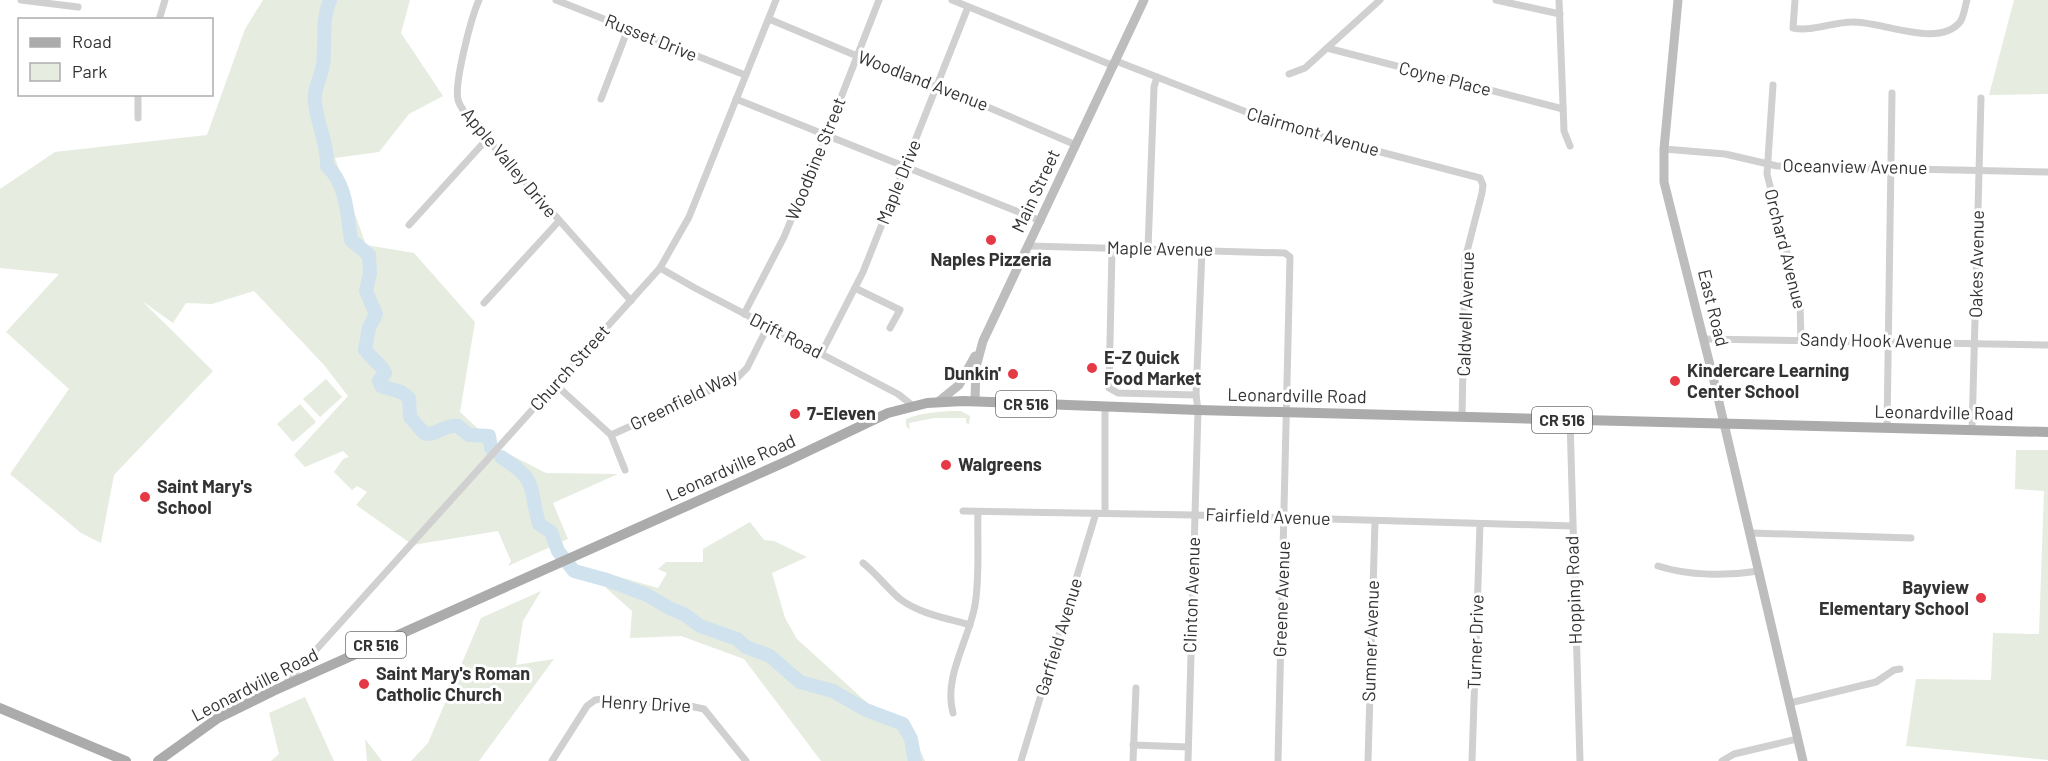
<svg xmlns="http://www.w3.org/2000/svg" width="2048" height="761" viewBox="0 0 2048 761" font-family="Barlow,sans-serif">
<style>
.green{fill:#e6ecdf}
.lines{fill:none;stroke-linecap:round;stroke-linejoin:round}
.river{stroke:#cfe2ee;stroke-width:14}
.street{stroke:#d0d0d0;stroke-width:7}
.secondary{stroke:#bdbdbd;stroke-width:9}
.primary{stroke:#ababab;stroke-width:10}
.poi-dot{fill:#e63946;stroke:#fff;stroke-width:2}
.labels{text-anchor:middle;stroke-width:6;stroke-linejoin:round;paint-order:stroke}
.shield{fill:#fff;stroke:#707070;stroke-width:1.5}
.shield-label{font-size:16px;font-weight:bold;fill:#333}
.street-label{font-size:18px;fill:#333;stroke:#fff}
.poi-label{font-size:18px;font-weight:bold;fill:#333;stroke:#fff;text-anchor:start}
</style>
<rect width="100%" height="100%" fill="#fff"/>
<!-- green -->
<g class="green">
<path d="M263,0h147l-9,33 42,63 -34,18 -30,38 -44,6 31,87 48,8 61,69 -15,90 41,38 45,23 72,1 -65,29 15,36 -60,27 3,-5 -13,-30 -85,14 -57,-40 11,-13 -10,-6 -5,4 -18,-18 9,-13 6,-2 -6,-6 -38,16 -11,-12 54,-59 -24,-31 -70,-74 -42,13 -26,-1 -13,20 -31,-22 71,70 -99,104 -13,68 -20,-10 -71,-59 59,-85 -63,-57 53,-58 -59,-6v-79l55,-37 152,-17 38,-106z"/>
<path d="M2014,0h34v94l-59,1z"/>
<path d="M326,379l16,18 -22,20 -17,-18z"/>
<path d="M300,404l16,18 -23,20 -16,-18z"/>
<path d="M961,411l9,5 -1,8 -3,-1v-5h-32l-25,5 1,7 -4,-4v-7c17,-7 37,-8 55,-8z"/>
<path d="M2016,450h32v310l-142,-14 10,-67 75,1 2,-47 46,1 5,-143 -29,-2z"/>
<path d="M750,522l14,18 10,1 33,16 -35,16 13,45 12,21 99,90 12,-5 17,37h-104l-77,-102 -63,-23 -51,2 2,-27 -26,-23 10,-12 42,12 9,-15 -9,-4 8,-7h37v-13z"/>
<path d="M541,591l-18,30 -7,44 38,-6 -75,102h-68l17,-18 53,-125z"/>
<path d="M305,697l29,64h-63l8,-7 -10,-41z"/>
<path d="M365,739l17,22h-15z"/>
</g>
<g class="lines">
<!-- river -->
<g class="river">
<path d="M330,0c-9,21 -4,44 -7,65 -2,13 -10,24 -8,37 2,23 13,41 12,64 20,19 20,48 24,74l18,15 1,18 -4,18 10,23 -7,14 -4,22 18,19 2,4 -6,8 2,5 20,6 8,6 1,19 14,16c12,4 20,-9 34,-7l11,9 20,1 2,12"/>
<path d="M501,457c38,24 27,28 38,67l12,8 7,19 16,20 33,9 40,15 24,14 13,5 16,12 37,13 9,8 24,9 30,26 33,9 33,19 37,14 8,15 4,22"/>
</g>
<!-- street -->
<g class="street">
<path d="M21,0l57,7"/>
<path d="M479,0c-8,18 -25,83 -21,100 3,11 15,22 22,31l151,170"/>
<path d="M556,0l189,75"/>
<path d="M952,0l162,66"/>
<path d="M1496,0l64,14"/>
<path d="M1559,0l5,131 6,15"/>
<path d="M1795,0l-2,28c19,4 40,-6 59,-6 30,-1 86,27 108,0 4,-5 5,-16 7,-22"/>
<path d="M769,19l88,37 119,46 100,43"/>
<path d="M159,20l6,-20"/>
<path d="M1327,48l236,61"/>
<path d="M1116,61l169,66 195,51 3,7 -1,8 -17,66 -3,158"/>
<path d="M1289,74l16,-6 75,-68"/>
<path d="M1773,85l-6,89 33,131 1,35"/>
<path d="M601,99l27,-70"/>
<path d="M736,99l305,122"/>
<path d="M138,118v-24"/>
<path d="M1664,149l61,5 52,12 271,6"/>
<path d="M409,225l78,-86"/>
<path d="M1029,246l256,7 5,4 -12,504"/>
<path d="M1112,249l-3,139 9,5 78,2"/>
<path d="M1148,249l6,-162 3,-10"/>
<path d="M660,268l35,20 203,106 14,11"/>
<path d="M855,288l45,22 -10,18"/>
<path d="M484,303l75,-82"/>
<path d="M744,314l40,-77 42,-101 53,-136"/>
<path d="M1704,339l344,6"/>
<path d="M821,354l42,-82 105,-265"/>
<path d="M556,385l55,50 14,35"/>
<path d="M1570,420l10,341"/>
<path d="M1887,428l5,-335"/>
<path d="M1972,431l9,-333"/>
<path d="M611,435l126,-57 10,-10 21,-42"/>
<path d="M963,511l231,4 378,11"/>
<path d="M1105,513v-106"/>
<path d="M1751,533l160,5"/>
<path d="M863,563c14,11 24,25 37,36 20,15 46,19 70,26"/>
<path d="M1658,566c31,10 69,10 101,5"/>
<path d="M287,682l373,-414 29,-51 87,-217"/>
<path d="M1790,703l86,-21 18,-12 6,-1"/>
<path d="M953,713c-10,-36 16,-73 22,-108 5,-30 2,-63 3,-93"/>
<path d="M1133,745l55,2"/>
<path d="M552,761l35,-55 8,-6 7,-1 83,6 19,4 42,52"/>
<path d="M1021,761l75,-248"/>
<path d="M1133,761l3,-73"/>
<path d="M1188,761l10,-351 -2,-15 6,-145"/>
<path d="M1368,761l7,-240"/>
<path d="M1472,761l8,-237"/>
<path d="M1722,761l12,-7 63,-15"/>
</g>
<!-- secondary -->
<g class="secondary">
<path d="M1678,0l-14,149v33l51,203 88,376"/>
<path d="M975,401l1,-34 7,-26 161,-341"/>
<path d="M938,402l21,-17 16,-29"/>
</g>
<!-- primary -->
<g class="primary">
<path d="M0,708l126,53"/>
<path d="M158,761l60,-43 55,-27 512,-229 103,-49 39,-10 36,-2 235,9 850,22"/>
</g>
</g>
<!-- markers -->
<g class="poi-dot">
<circle cx="991" cy="240" r="6"/>
<circle cx="1092" cy="368" r="6"/>
<circle cx="1013" cy="374" r="6"/>
<circle cx="1675" cy="381" r="6"/>
<circle cx="795" cy="414" r="6"/>
<circle cx="946" cy="465" r="6"/>
<circle cx="145" cy="497" r="6"/>
<circle cx="1981" cy="598" r="6"/>
<circle cx="364" cy="684" r="6"/>
</g>
<g class="labels">
<!-- shield labels -->
<g class="shield">
<rect x="996" y="391" width="60" height="26" rx="4.5"/>
<rect x="1532" y="407" width="60" height="26" rx="4.5"/>
<rect x="346" y="632" width="60" height="26" rx="4.5"/>
</g>
<g class="shield-label">
<text x="1026" y="410">CR 516</text>
<text x="1562" y="426">CR 516</text>
<text x="376" y="651">CR 516</text>
</g>
<!-- street labels -->
<g class="street-label">
<text transform="translate(651 38) rotate(22)" y="6">Russet Drive</text>
<text transform="translate(1445 79) rotate(14)" y="6">Coyne Place</text>
<text transform="translate(923 81) rotate(21)" y="6">Woodland Avenue</text>
<text transform="translate(1313 132) rotate(16)" y="6">Clairmont Avenue</text>
<text transform="translate(816 159) rotate(-68)" y="6">Woodbine Street</text>
<text transform="translate(509 163) rotate(50)" y="6">Apple Valley Drive</text>
<text transform="translate(1855 167) rotate(1)" y="6">Oceanview Avenue</text>
<text transform="translate(899 182) rotate(-68)" y="6">Maple Drive</text>
<text transform="translate(1036 191) rotate(-65)" y="6">Main Street</text>
<text transform="translate(1160 249) rotate(1)" y="6">Maple Avenue</text>
<text transform="translate(1785 249) rotate(76)" y="6">Orchard Avenue</text>
<text transform="translate(1977 264) rotate(-89)" y="6">Oakes Avenue</text>
<text transform="translate(1713 308) rotate(76)" y="6">East Road</text>
<text transform="translate(1466 314) rotate(-88)" y="6">Caldwell Avenue</text>
<text transform="translate(786 336) rotate(27)" y="6">Drift Road</text>
<text transform="translate(1876 341) rotate(1)" y="6">Sandy Hook Avenue</text>
<text transform="translate(570 368) rotate(-48)" y="6">Church Street</text>
<text transform="translate(1297 396) rotate(1)" y="6">Leonardville Road</text>
<text transform="translate(684 400) rotate(-26)" y="6">Greenfield Way</text>
<text transform="translate(1944 413) rotate(1)" y="6">Leonardville Road</text>
<text transform="translate(731 468) rotate(-24)" y="6">Leonardville Road</text>
<text transform="translate(1268 517) rotate(2)" y="6">Fairfield Avenue</text>
<text transform="translate(1574 590) rotate(-92)" y="6">Hopping Road</text>
<text transform="translate(1192 595) rotate(-88)" y="6">Clinton Avenue</text>
<text transform="translate(1282 599) rotate(-88)" y="6">Greene Avenue</text>
<text transform="translate(1059 637) rotate(-73)" y="6">Garfield Avenue</text>
<text transform="translate(1371 641) rotate(-88)" y="6">Sumner Avenue</text>
<text transform="translate(1476 642) rotate(-88)" y="6">Turner Drive</text>
<text transform="translate(255 685) rotate(-27)" y="6">Leonardville Road</text>
<text transform="translate(646 704) rotate(3)" y="6">Henry Drive</text>
</g>
<!-- poi labels -->
<g class="poi-label">
<text x="991" y="266" text-anchor="middle">Naples Pizzeria</text>
<text x="1104" y="364">E-Z Quick<tspan x="1104" dy="21">Food Market</tspan></text>
<text x="1687" y="377">Kindercare Learning<tspan x="1687" dy="21">Center School</tspan></text>
<text x="1001" y="380" text-anchor="end">Dunkin'</text>
<text x="807" y="420">7-Eleven</text>
<text x="958" y="471">Walgreens</text>
<text x="157" y="493">Saint Mary's<tspan x="157" dy="21">School</tspan></text>
<text x="1969" y="594" text-anchor="end">Bayview<tspan x="1969" dy="21">Elementary School</tspan></text>
<text x="376" y="680">Saint Mary's Roman<tspan x="376" dy="21">Catholic Church</tspan></text>
</g>
</g>
<!-- legend -->
<rect x="18" y="18" width="195" height="78" fill="#ffffff" stroke="#adadad" stroke-width="1.5"/>
<rect x="30" y="38" width="30" height="9" fill="#ababab" stroke="#adadad" stroke-width="1.5"/>
<text x="72" y="48" font-size="18" fill="#333333">Road</text>
<rect x="30" y="63" width="30" height="18" fill="#e6ecdf" stroke="#adadad" stroke-width="1.5"/>
<text x="72" y="78" font-size="18" fill="#333333">Park</text>
</svg>
